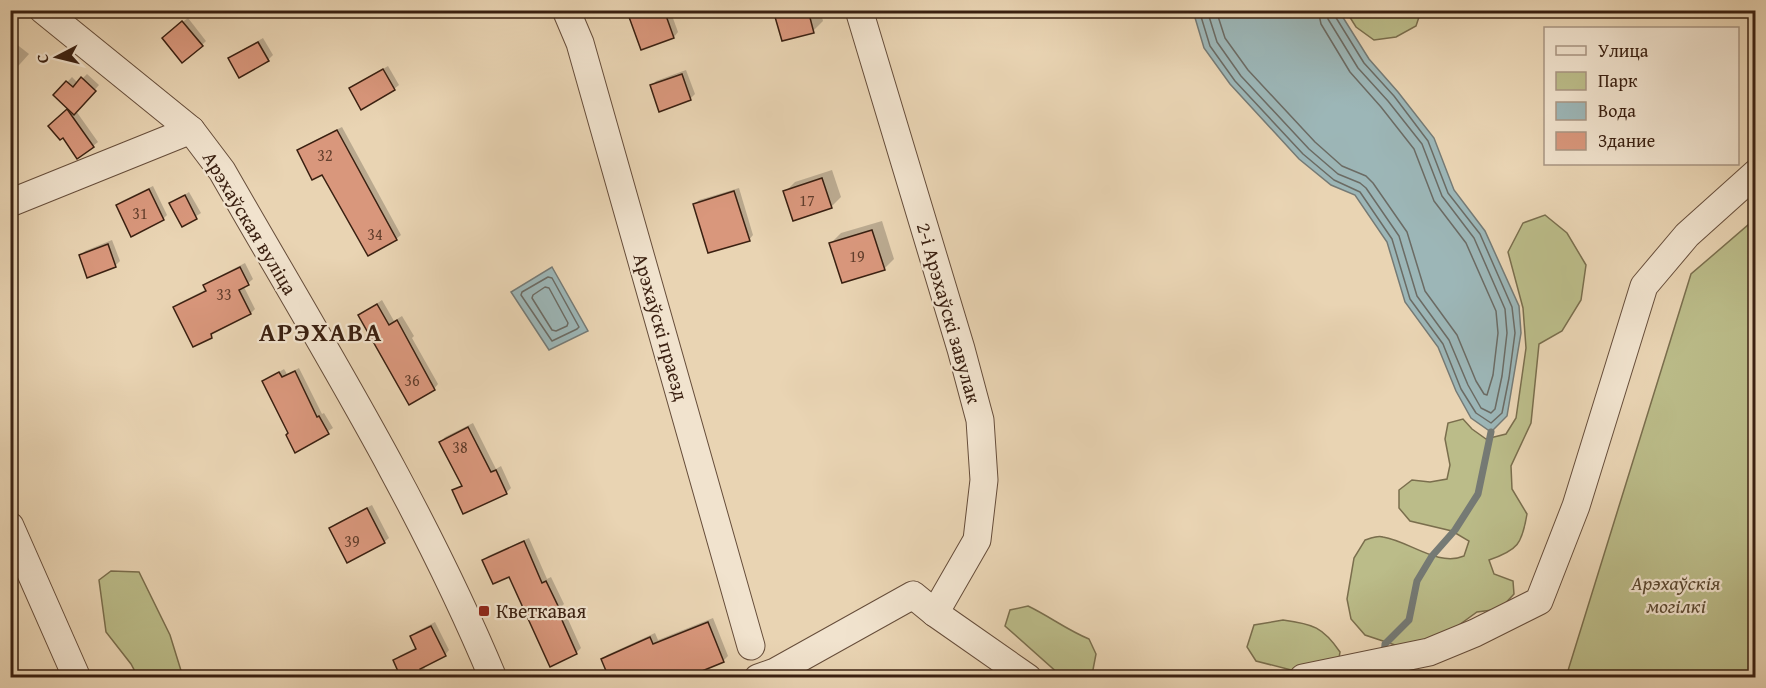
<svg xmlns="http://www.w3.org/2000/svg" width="1766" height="688" viewBox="0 0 1766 688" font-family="'Gentium Book Plus',serif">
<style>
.green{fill:#bbbc89;stroke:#7a6e4d;stroke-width:1.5}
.water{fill:#9cb6b7;stroke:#757a75;stroke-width:1.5}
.shadow{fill:#0003}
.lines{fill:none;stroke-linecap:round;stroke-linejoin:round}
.shore{stroke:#6b6b64;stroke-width:1.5}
.stream{stroke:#757a75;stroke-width:7}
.building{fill:#d9977c;stroke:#3a2011;stroke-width:1.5}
.street-casing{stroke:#664d3a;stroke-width:29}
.street{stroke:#f1e3ce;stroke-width:27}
.poi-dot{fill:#8f2418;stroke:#f1e3ce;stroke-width:2}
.labels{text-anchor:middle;stroke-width:4.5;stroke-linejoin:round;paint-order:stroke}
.number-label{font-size:16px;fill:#623e2c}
.street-label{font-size:20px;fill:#3a2011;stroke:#f1e3ce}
.park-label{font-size:20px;font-style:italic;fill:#5a472f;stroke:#f1e3ce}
.poi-label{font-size:20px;fill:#3a2011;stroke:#f1e3ce;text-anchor:start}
.district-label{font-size:26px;font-weight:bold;letter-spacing:1.5px;fill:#3a2011;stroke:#f1e3ce}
</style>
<rect width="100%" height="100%" fill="#e9d4b3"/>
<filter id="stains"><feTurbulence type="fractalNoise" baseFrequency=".00333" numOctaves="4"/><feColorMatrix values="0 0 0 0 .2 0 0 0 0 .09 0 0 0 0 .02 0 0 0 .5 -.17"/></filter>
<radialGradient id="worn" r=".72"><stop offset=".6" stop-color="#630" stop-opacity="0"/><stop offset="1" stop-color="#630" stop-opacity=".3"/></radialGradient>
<!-- green -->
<g class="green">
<path d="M1346,11h75l-5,15 -20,11 -22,3 -18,-13z"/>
<path d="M1545,215l22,18 19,32 -5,35 -19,31 -23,13 -8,79 -20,43 1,23 15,25c-5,30 -9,36 -38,46l5,14 19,7 1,13 -14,15 -23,3 -18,13 -16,15 -33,10 -45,-15 -14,-16 -4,-20 7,-41 11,-18c6,-2 13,-5 18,-3 26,4 55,30 81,19l5,-15 -17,-10 -42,-10 -11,-13v-18l13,-10 18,2 17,-3 3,-14 -5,-26 3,-16 15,-4 9,10 14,10 20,-5 10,-16 10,-70 -3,-40 -15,-56 15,-29z"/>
<path d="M1755,219v458h-189l125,-403z"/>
<path d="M111,571l28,1 31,63 13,42h-45l-7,-13 -25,-32 -7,-52z"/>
<path d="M1028,606c21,10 39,24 61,33l7,15 -4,21c-11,4 -23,3 -33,-1l-54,-48 5,-16z"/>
<path d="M1283,620c30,4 40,7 57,32l-2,12 -43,7 -39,-10 -9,-14 7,-22z"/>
</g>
<!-- water -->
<g class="water">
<path d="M1193,11h146l30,48 29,33 36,46 20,52 31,41 34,75 2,27 -14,83 -16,16 -20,-14 -15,-27 -18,-44 -33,-45 -18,-60 -32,-47 -24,-10 -32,-26 -69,-75 -26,-36z"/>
<path d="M552,267l36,64 -39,19 -38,-58z"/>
</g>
<!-- shadow -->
<g class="shadow">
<path d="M643,10h27l8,22 -4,5 -32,11 -11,-30 5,-5z"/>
<path d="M775,10h45l3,11 -10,10z"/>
<path d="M188,18l18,23 -4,4 -34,-12z"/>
<path d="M263,38l10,17 -5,5 -38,-2 5,-4z"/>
<path d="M10,39l19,15 -18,20 -1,-1z"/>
<path d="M388,66l11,19 -5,4 -43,-1z"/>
<path d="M686,70l9,24 -5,5 -38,-13 4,-5z"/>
<path d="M87,74l12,11 -23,26 22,31 -5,4 -30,-10 -13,-10 19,-18 -14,-13 17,-18 6,6z"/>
<path d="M342,127l59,108 -5,4 -97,-88 5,-5z"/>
<path d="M832,170l9,27 -10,10 -46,-15 10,-10z"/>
<path d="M153,186l14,29 -4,4 -45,-13 4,-5z"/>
<path d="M739,188l14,47 -4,5 -54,-36 4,-4z"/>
<path d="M189,192l12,21 -18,12 -12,-21z"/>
<path d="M882,221l12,38 -10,10 -53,-26 10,-10z"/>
<path d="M112,240l8,21 -4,4 -28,11 -8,-20 5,-5z"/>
<path d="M245,263l8,16 -9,8 11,22 -4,4 -36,17 -4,6 -36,-28 4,-5 28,-14 -2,-4 5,-4z"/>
<path d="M382,300l12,21 8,-5 12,20 -2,2 26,46 -4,5 -74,-74z"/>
<path d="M299,368l23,46 2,-1 9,15 -37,23 -6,-18 -26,-52 20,-12 3,5z"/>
<path d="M473,423l23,46 5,-3 10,22 -4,4 -43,20 -10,-21 9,-7 -22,-42 4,-5z"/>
<path d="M372,505l17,33 -5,4 -53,-14 4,-4z"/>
<path d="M529,538l18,41 4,-2 13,27 -2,2 19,42 -5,5 -66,-78 -26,-15 4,-4z"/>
<path d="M713,618l15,38 -5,5 -120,-2 4,-4 48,-22 3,7z"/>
<path d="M435,622l14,28 -4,5 -21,10 1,3 -4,4 -26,-11 4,-5 18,-9 -5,-11 4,-4z"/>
</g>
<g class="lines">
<!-- shore -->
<g class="shore">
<path d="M1199,10l11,36 25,35 68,73 31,26 26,12 32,47 18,60 33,45 18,45 15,24 15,10 11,-10 7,-35 6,-45 -3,-26 -32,-73 -32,-41 -20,-52 -34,-45 -30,-33 -29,-47 -1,-6"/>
<path d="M1207,10l10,32 24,34 68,73 29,25 22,9 6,5 33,48 18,60 32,44 19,45 13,23 10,5 4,-4 7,-33 5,-43 -2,-24 -31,-71 -32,-42 -20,-52 -34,-43 -30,-33 -30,-49 -1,-9"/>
<path d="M1216,10l9,28 23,32 67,72 27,24 24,10 7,7 34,49 18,59 32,44 19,46 8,13 3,1 6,-20 5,-42 -2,-22 -30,-68 -32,-42 -20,-52 -33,-42 -31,-35 -29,-48 -3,-14"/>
<path d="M548,277l4,1 27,49 -2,2 -25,12 -31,-46 1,-3z"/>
<path d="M545,287l4,1 19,35 -1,3 -11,5 -4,-1 -20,-32 1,-3z"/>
</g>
<!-- stream -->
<path class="stream" d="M1384,656l1,-12 24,-24 8,-39 15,-25 23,-26 23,-36 13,-62"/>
</g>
<!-- building -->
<g class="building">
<path d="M648,10h16l10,28 -33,12 -12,-33z"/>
<path d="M773,10h35l6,23 -32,8z"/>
<path d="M182,21l21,25 -21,17 -20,-25z"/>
<path d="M258,42l11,19 -30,17 -11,-20z"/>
<path d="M383,69l12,21 -34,20 -12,-22z"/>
<path d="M682,74l9,26 -32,12 -9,-27z"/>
<path d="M81,77l15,14 -22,24 -21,-20 13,-14 7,6z"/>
<path d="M67,109l27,38 -17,12 -14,-21 -3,2 -12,-14z"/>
<path d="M337,130l60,110 -29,16 -46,-81 -10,5 -15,-30z"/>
<path d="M822,178l10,30 -39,13 -10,-30z"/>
<path d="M149,189l15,31 -33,17 -15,-32z"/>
<path d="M734,191l16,50 -42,12 -15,-49z"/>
<path d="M185,195l12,24 -15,8 -13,-24z"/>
<path d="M872,230l13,40 -43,13 -13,-40z"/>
<path d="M108,244l8,23 -29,11 -8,-23z"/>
<path d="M240,267l9,18 -10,5 12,24 -40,20 1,4 -19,9 -20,-40 33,-16 -3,-6z"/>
<path d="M377,304l12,21 8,-5 38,70 -26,15 -51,-90z"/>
<path d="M295,371l22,46 2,-1 10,18 -34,19 -9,-18 2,-2 -26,-52 17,-9 3,5z"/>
<path d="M468,427l23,45 5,-2 11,24 -44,20 -11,-24 10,-4 -23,-44z"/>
<path d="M367,508l18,35 -38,20 -18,-35z"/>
<path d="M524,541l18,42 4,-2 14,29 -2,1 19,43 -27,13 -41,-90 -16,7 -11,-24z"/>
<path d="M708,622l16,40 -39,16h-76l-8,-19 49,-22 3,7z"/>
<path d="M431,626l15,30 -26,13 4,9h-23l-8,-18 23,-11 -6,-13z"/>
</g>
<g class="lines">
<!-- street casing -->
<g class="street-casing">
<g id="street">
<path d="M43,10l148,120 31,41c95,166 197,329 271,507"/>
<path d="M566,10l14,33 171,603"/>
<path d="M859,10l102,339 19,71 4,60 -7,60 -42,73"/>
<path d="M10,203l181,-73"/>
<path d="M10,526l67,152"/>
<path d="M758,678l17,-6 138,-77 22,18 93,65"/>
<path d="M1303,678l126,-26 46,-19 64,-32 37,-95 68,-220 43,-51 69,-62"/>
</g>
</g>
<!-- street -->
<use href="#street" class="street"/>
</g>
<!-- markers -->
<rect class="poi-dot" x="478" y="605" width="12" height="12" rx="3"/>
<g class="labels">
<!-- number labels -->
<g class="number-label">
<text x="325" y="161">32</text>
<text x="807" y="206">17</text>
<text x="140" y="219">31</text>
<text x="375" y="240">34</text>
<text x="857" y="262">19</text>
<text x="224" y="300">33</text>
<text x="412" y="386">36</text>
<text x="460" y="453">38</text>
<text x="352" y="547">39</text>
</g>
<!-- street labels -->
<g class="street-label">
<text transform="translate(250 223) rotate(59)" y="7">Арэхаўская вуліца</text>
<text transform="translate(949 313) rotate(74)" y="7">2-і Арэхаўскі завулак</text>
<text transform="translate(661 327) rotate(74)" y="7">Арэхаўскі праезд</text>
</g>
<!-- park labels -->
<g class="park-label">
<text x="1676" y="590">Арэхаўскія<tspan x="1676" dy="23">могілкі</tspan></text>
</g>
<!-- poi labels -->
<g class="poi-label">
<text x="496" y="618">Кветкавая</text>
</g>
<!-- district labels -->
<g class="district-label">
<text x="321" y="341">АРЭХАВА</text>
</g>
</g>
<!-- margin -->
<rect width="1766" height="688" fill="none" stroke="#e9d4b3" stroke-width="36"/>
<rect x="12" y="12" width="1742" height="664" fill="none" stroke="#3a2011" stroke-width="3"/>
<rect x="18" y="18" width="1730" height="652" fill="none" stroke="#3a2011" stroke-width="1.5"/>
<!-- legend -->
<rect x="1544" y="27" width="195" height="138" fill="#f1e3ce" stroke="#a89582" stroke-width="1.5"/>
<rect x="1556" y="46" width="30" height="9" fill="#f1e3ce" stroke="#a89582" stroke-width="1.5"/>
<text x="1598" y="57" font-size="18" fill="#3a2011">Улица</text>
<rect x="1556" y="72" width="30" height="18" fill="#bbbc89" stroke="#a89582" stroke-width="1.5"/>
<text x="1598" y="87" font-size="18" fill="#3a2011">Парк</text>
<rect x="1556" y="102" width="30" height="18" fill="#9cb6b7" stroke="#a89582" stroke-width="1.5"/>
<text x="1598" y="117" font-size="18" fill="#3a2011">Вода</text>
<rect x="1556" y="132" width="30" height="18" fill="#d9977c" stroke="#a89582" stroke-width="1.5"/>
<text x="1598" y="147" font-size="18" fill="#3a2011">Здание</text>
<!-- north arrow -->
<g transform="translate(57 57) rotate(263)" stroke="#f1e3ce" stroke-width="4.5" paint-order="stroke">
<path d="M0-4.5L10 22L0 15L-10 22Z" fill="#3a2011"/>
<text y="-9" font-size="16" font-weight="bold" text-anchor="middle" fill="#3a2011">С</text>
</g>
<rect width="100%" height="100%" filter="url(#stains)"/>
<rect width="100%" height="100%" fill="url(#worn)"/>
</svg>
